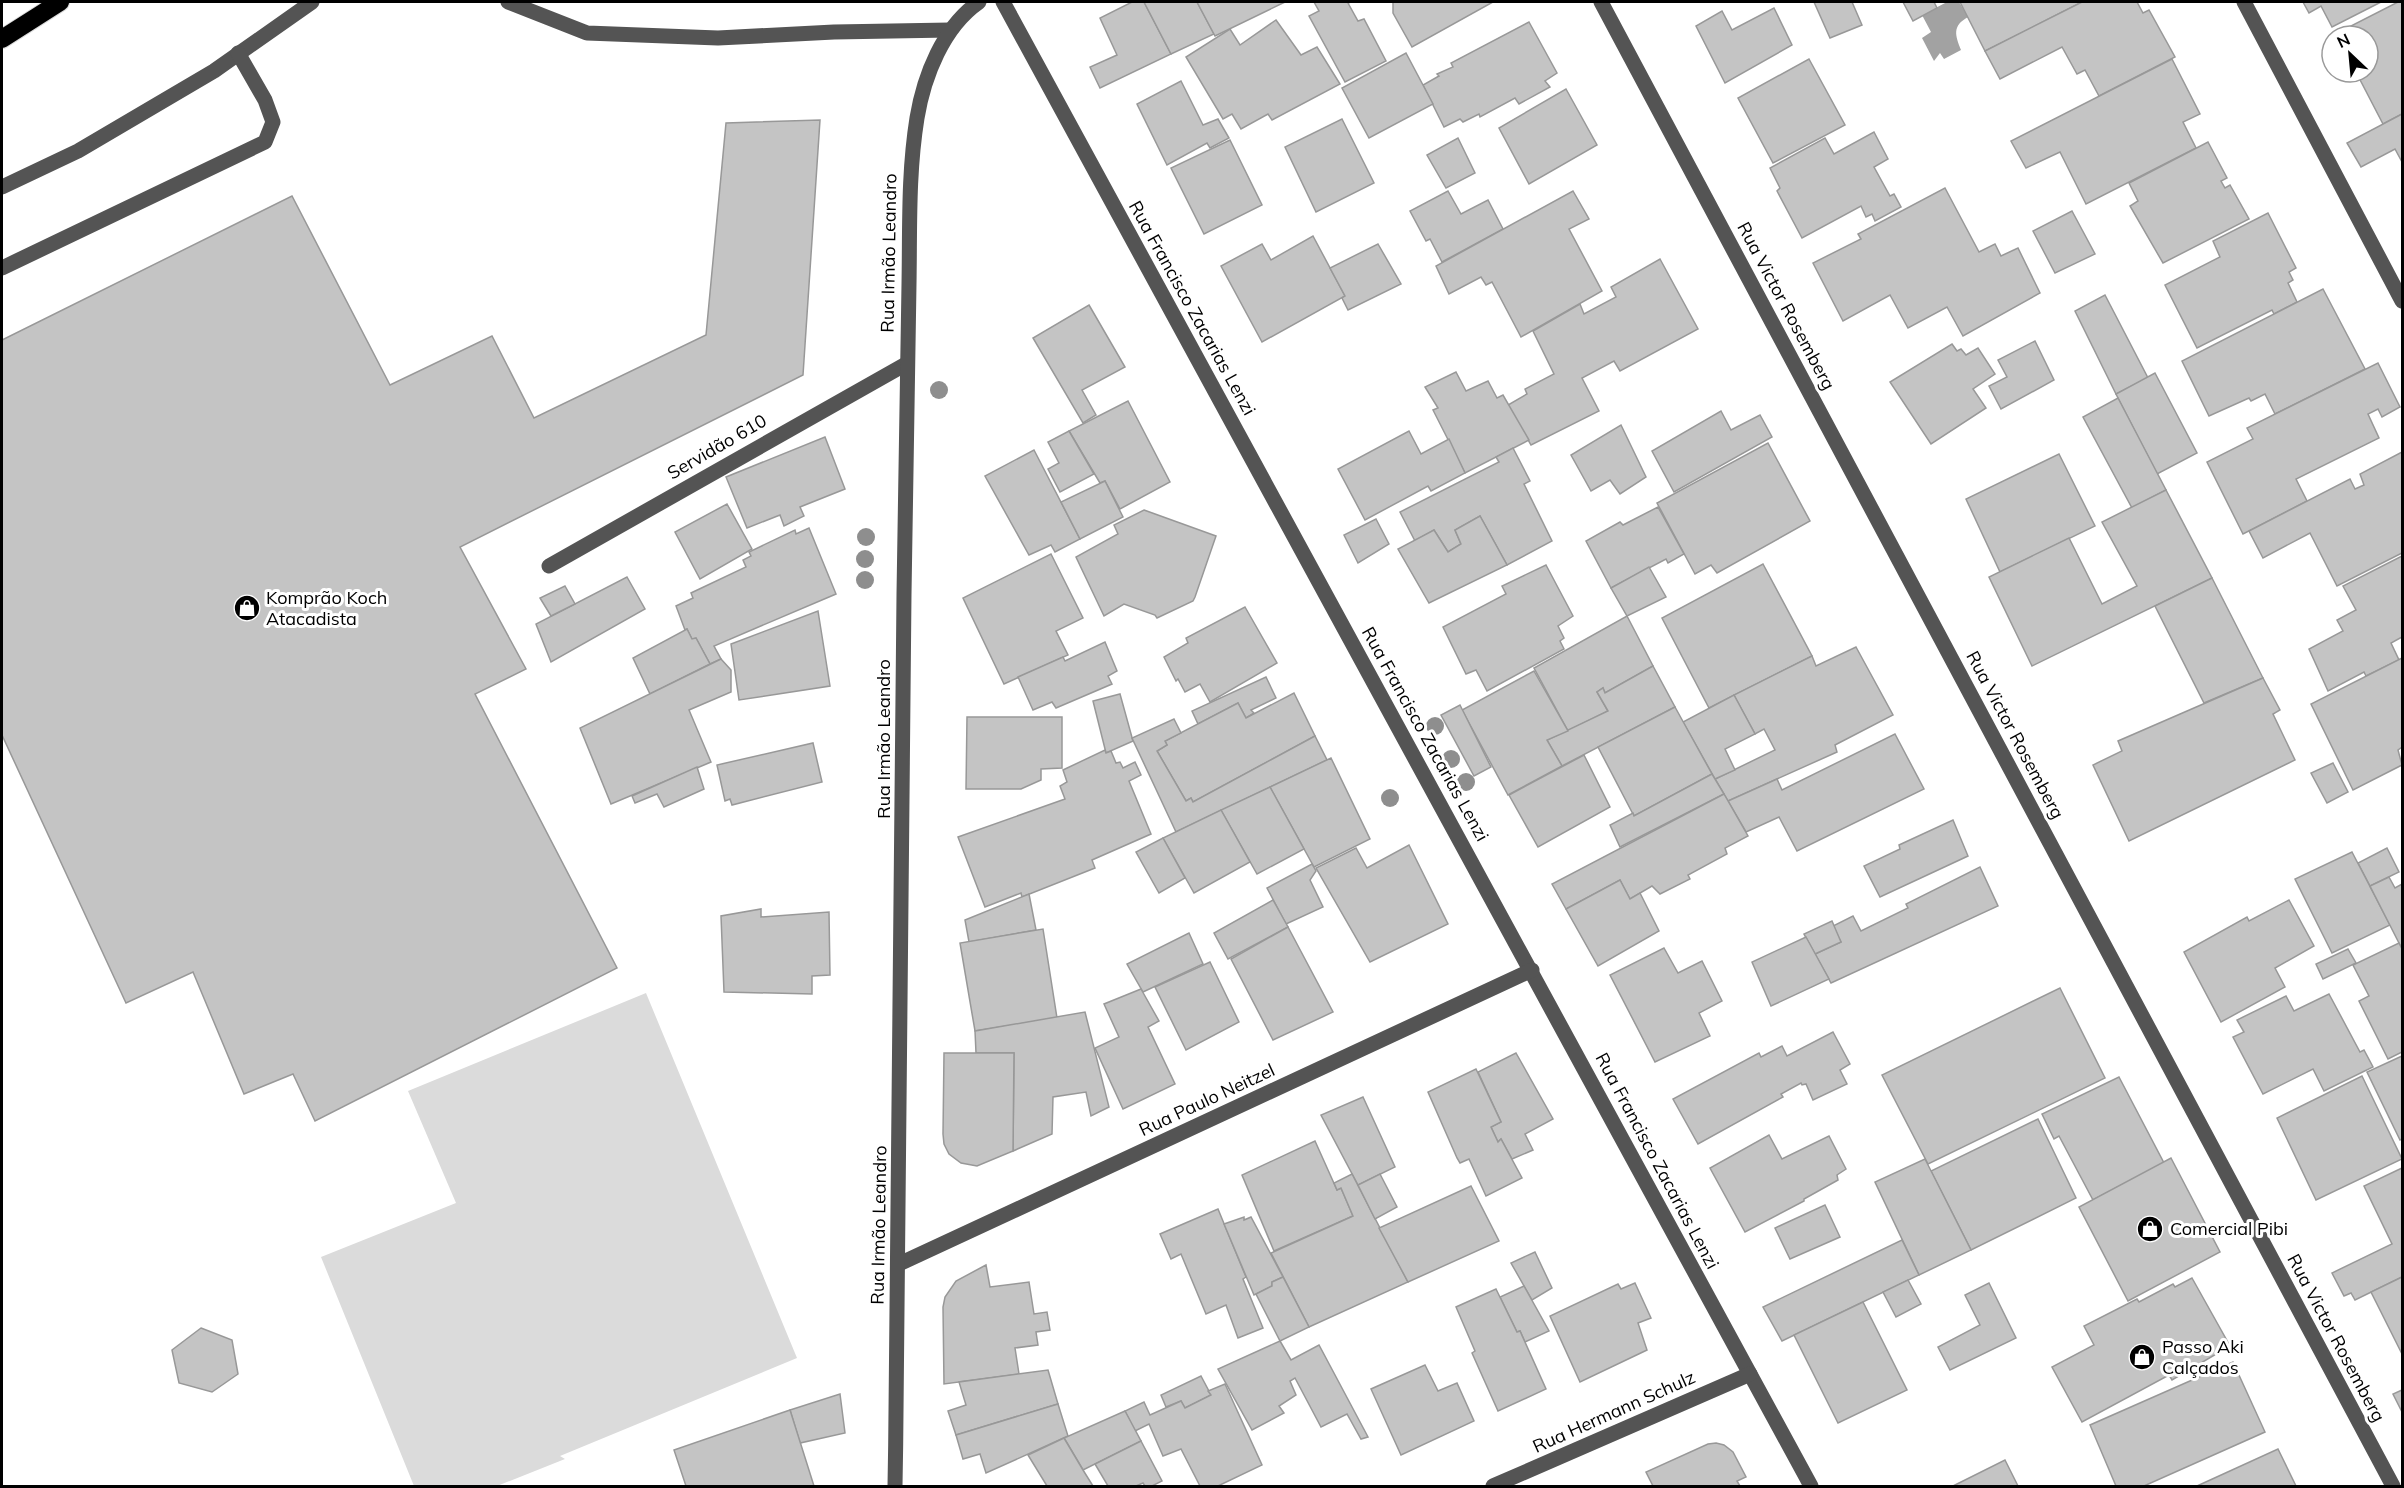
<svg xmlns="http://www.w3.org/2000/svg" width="2404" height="1488" viewBox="0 0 2404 1488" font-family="Mulish,sans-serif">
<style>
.green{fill:#dbdbdb}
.water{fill:#a2a2a2}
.building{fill:#c4c4c4;stroke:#989898;stroke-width:1.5}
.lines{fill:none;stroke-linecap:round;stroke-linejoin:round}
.highway-casing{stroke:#dbdbdb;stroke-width:20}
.minor{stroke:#545454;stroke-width:15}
.highway{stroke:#000;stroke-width:18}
.tree{fill:#8e8e8e}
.labels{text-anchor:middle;stroke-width:6;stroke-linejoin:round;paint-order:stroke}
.street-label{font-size:18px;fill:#000;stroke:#fff}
.poi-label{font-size:18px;fill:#000;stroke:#fff;text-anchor:start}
</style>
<rect width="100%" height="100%" fill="#fff"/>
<!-- green -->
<path class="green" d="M646,993l151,365 -237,98 5,3 -68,27h-83l-93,-229 135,-54 -48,-112z"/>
<!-- water -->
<path class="water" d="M1947,2h12l9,15c-16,9 -13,18 -7,33l-17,9 -4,-6 -6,8 -12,-23 9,-6 -9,-17z"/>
<!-- building -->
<g class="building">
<path d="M1132,2h12l27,52 -71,34 -10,-21 27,-12 -17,-37z"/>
<path d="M1144,2h53l17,32 -43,20z"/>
<path d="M1197,2h88l-70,34z"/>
<path d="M1314,2h37l-3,1 10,18 6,-2 22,42 -41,21 -36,-66 10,-5z"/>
<path d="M1393,2h100l-81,45 -19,-34z"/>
<path d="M1814,2h38l10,23 -32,13z"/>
<path d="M1903,2h31l3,6 -24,13z"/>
<path d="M1960,2h122l-97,49z"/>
<path d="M2082,2h55l6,11 6,-3 26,47 -76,39 -14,-26 -8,4 -15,-27 -62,32 -15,-28z"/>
<path d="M2303,2h78l-49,25 -11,-21 -12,7z"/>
<path d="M2398,2h4v112l-19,10 -27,-52h12v-36h-19l-4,-7z"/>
<path d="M1774,8l18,37 -67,38 -29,-57 26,-15 10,19z"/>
<path d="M1276,20l25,35 16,-8 23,37 -68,36 -4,-6 -27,15 -9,-15 -9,5 -37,-62 44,-28 10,16z"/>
<path d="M1529,22l28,51 -12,8 5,6 -31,17 -4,-6 -35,19 -1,-3 -16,8 -3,-3 -16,8 -21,-42 16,-9 -2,-2 16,-7 -2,-4z"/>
<path d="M1406,53l27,51 -64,34 -27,-50z"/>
<path d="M1809,59l36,66 -72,38 -35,-65z"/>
<path d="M2172,59l28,55 -17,8 13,26 -110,56 -26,-52 -34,16 -15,-27z"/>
<path d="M1181,81l22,44 15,-6 11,19 -19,10 -3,-5 -40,22 -30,-61z"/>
<path d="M1566,89l31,56 -68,39 -30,-56z"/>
<path d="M2402,114v48l-7,-13 -34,18 -14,-24z"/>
<path d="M1342,119l32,64 -58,29 -31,-65z"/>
<path d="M820,120l-17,255 -343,172 66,122 -51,25 142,274 -302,153 -22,-47 -49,20 -51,-122 -67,31 -124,-268v-395l290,-144 98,189 102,-49 42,82 172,-83 20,-212z"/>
<path d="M1874,132l14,27 -14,8 16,29 4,-2 7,13 -26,14 -3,-7 -6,3 -5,-11 -59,32 -25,-47 3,-3 -10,-20 55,-30 9,16z"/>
<path d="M1458,138l17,35 -29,15 -19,-33z"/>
<path d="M1230,140l32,65 -58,29 -33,-66z"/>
<path d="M2208,142l19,36 -6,3 4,7 5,-3 19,34 -86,44 -33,-57 8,-5 -9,-18z"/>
<path d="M1945,188l34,64 16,-8 6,12 17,-8 22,45 -77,43 -16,-29 -39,21 -18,-33 -47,26 -30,-58 48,-24 -3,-5z"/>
<path d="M1448,191l13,23 27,-14 15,29 -61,33 -12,-23 -4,2 -16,-30z"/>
<path d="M1573,191l16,28 -20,10 33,62 -81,46 -29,-55 -6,3 -5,-8 -32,17 -13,-28z"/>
<path d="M2072,211l23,43 -40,19 -22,-42z"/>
<path d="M2268,213l28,55 -7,4 4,8 -5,3 9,19 -23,12 -2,-4 -75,38 -32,-63 55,-28 -7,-16z"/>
<path d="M1313,236l32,60 -83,46 -41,-76 41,-22 9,16z"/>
<path d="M1378,244l23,40 -53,26 -6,-12 3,-2 -15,-28z"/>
<path d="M1660,259l38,70 -78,42 -6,-10 -32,17 17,33 -68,34 -23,-40 19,-11 -2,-5 29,-15 -21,-43 47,-27 4,10 32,-17 -5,-10z"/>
<path d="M2323,289l42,80 -90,45 -10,-20 -14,7 -2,-3 -40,18 -27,-55z"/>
<path d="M2105,295l43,83 -32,16 -41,-83z"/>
<path d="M1089,305l36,62 -43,23 14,25 -13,8 -50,-85z"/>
<path d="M2035,341l19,39 -53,29 -12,-23 18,-9 -9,-17z"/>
<path d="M1952,344l5,7 4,-2 5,6 12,-7 17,26 -22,15 13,19 -55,36 -41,-62z"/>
<path d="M2378,363l22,44 -18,10 -4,-8 -10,5 11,24 -83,41 11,22 -64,33 -36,-72 46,-23 -6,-11z"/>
<path d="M1456,372l10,19 22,-10 9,17 6,-3 26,45 -64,33 -32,-63 5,-2 -13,-21z"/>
<path d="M2155,373l42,80 -40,21 -41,-80z"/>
<path d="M2118,398l48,92 -34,18 -49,-91z"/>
<path d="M1128,401l42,81 -50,27 -15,-28 -5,2 -31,-52z"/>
<path d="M1721,411l10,19 29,-15 12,22 -98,55 -22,-41z"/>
<path d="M1621,425l25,52 -26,17 -10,-14 -19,11 -20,-36z"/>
<path d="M1069,431l25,43 -34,18 -12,-23 11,-6 -11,-21z"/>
<path d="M1409,431l12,23 28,-15 16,34 -34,18 -3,-5 -63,34 -27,-51z"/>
<path d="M825,437l20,52 -45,18 4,9 -20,10 -4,-11 -33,13 -21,-51z"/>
<path d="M1768,443l42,78 -93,52 -6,-8 -16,9 -38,-71z"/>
<path d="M1513,448l17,33 -6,3 28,57 -45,24 -27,-49 -25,14 6,14 -13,8 -14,-22 -19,11 -15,-29 99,-50 -3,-5z"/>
<path d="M1034,450l46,89 -25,13 -4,-7 -22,10 -44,-79z"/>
<path d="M2402,452v101l-65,33 -27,-53 -47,25 -14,-27 101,-52 5,10 9,-4 -4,-11z"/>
<path d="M2059,454l36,72 -95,46 -34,-73z"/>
<path d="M1105,481l18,36 -43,22 -19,-37z"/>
<path d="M2166,490l46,88 -180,88 -43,-89 80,-39 33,66 35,-18 -35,-64z"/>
<path d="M727,504l25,45 -52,30 -25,-47z"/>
<path d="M1658,507l26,47 -16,9 -2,-4 -55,29 -25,-47 34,-19 3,3z"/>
<path d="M1144,510l72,26 -21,61 -2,4 -36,17 -2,-3 -31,-11 -20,12 -28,-59 42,-23 -4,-9z"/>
<path d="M1480,516l27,49 -78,38 -31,-54 36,-19 14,22 13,-8 -6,-14z"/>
<path d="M1376,519l13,25 -31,19 -14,-28z"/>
<path d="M809,528l27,66 -122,52 7,13 -11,5 -14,-26 -4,1 -5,-10 -2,1 -9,-24 17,-8 -2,-5 55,-26 -3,-7 8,-4 -2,-4 46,-22 1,4z"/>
<path d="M1051,554l32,64 -27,13 12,24 -64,29 -41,-86z"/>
<path d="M2402,556v81l-11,6 8,17 -33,16 -2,-4 -36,19 -19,-42 34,-18 -6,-11 19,-10 -13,-24z"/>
<path d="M1763,564l49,92 -103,52 -47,-90z"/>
<path d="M1546,565l27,51 -15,10 6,12 -4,3 4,8 -77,42 -11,-21 -10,4 -23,-47 63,-33 -4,-8z"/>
<path d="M1649,567l17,30 -39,19 -16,-28z"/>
<path d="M627,577l18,32 -94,53 -15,-38z"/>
<path d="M2212,578l51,100 -59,25 -49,-97z"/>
<path d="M565,586l10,18 -24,12 -11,-18z"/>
<path d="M1245,607l32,56 -67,39 -10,-18 -15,8 -7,-13 -2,2 -12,-24 24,-14 -2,-5z"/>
<path d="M818,611l12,75 -91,14 -8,-56z"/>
<path d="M1627,616l26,50 -48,27 -2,-5 -6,4 11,19 -40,20 -34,-63z"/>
<path d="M687,629l5,10 4,-1 14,26 -60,30 -17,-36z"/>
<path d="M1105,642l12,29 -9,5 4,8 -56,24 -4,-6 -19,8 -15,-33 45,-20 2,4z"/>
<path d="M1856,647l37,68 -58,30 2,7 -109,49 -13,-22 60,-29 -11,-21 -9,5 -21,-39 78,-39 4,10z"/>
<path d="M2402,658v89l-4,3 4,15 -49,25 -42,-86z"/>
<path d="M721,659l10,11v22l-42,18 22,52 -100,42 -31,-76z"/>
<path d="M1653,666l22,41 -113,59 -15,-26 61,-29 -11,-19 6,-4 2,5z"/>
<path d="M1534,671l34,60 -21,9 15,26 -54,29 -46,-85z"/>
<path d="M1266,677l10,21 -25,12 3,3 -8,5 -8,-15 -40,21 -6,-13z"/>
<path d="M2263,678l17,32 -7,4 22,46 -166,81 -36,-76 29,-14 -4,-10z"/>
<path d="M1294,693l21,43 -122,66 -2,-4 -5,3 -29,-50 10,-6 -2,-4 73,-38 8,15z"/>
<path d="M1120,694l13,47 -27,12 -13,-52z"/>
<path d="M1734,695l21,39 -30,15 10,21 -20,9 -32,-57z"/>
<path d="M1460,705l31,62 -17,9 -33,-61z"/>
<path d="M1675,707l37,67 -78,42 -36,-69z"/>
<path d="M967,717h95v51l-21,1v11l-20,9h-55z"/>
<path d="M1174,719l7,14 -16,8 2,4 -10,6 29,50 5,-3 2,4 122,-66 12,24 -151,72 -44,-94z"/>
<path d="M1895,734l29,55 -127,62 -18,-34 -33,15 -18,-31 49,-22 5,11z"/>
<path d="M813,743l9,39 -90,23 -2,-6 -5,2 -8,-36z"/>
<path d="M1105,750l1,3 5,-2 5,12 4,-1 3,6 12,-6 6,13 -12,6 22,53 -59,26 3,8 -73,29 -1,-4 -36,14 -27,-70 107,-38 -5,-13 7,-4 -4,-12z"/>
<path d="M1584,755l26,52 -72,40 -29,-52z"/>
<path d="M1331,758l39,81 -56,28 -44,-80z"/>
<path d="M2333,763l15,29 -21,11 -16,-30z"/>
<path d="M697,767l7,22 -40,18 -7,-13 -22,9 -3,-7z"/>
<path d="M1712,774l12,20 -104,53 -10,-22 23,-12 1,3z"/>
<path d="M1270,787l34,62 -47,25 -36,-64z"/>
<path d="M1724,794l24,42 -23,12 2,6 -39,21 2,4 -30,15 -8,-8 -22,13 -10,-19 -54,29 -14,-25z"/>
<path d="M1221,810l29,52 -56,31 -31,-55z"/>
<path d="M1953,820l15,36 -88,41 -16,-31 36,-17 -1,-4z"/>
<path d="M1163,838l22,40 -26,15 -23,-41z"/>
<path d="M1409,845l39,79 -78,38 -54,-94 40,-20 11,20z"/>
<path d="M2387,848l12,24 -29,14 -12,-23z"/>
<path d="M2352,852l38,73 -58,28 -37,-74z"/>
<path d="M1312,864l4,7 -6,9 13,27 -37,17 -19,-36z"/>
<path d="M1980,867l18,39 -167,77 -16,-29 26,-12 -8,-16 20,-10 8,15 47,-23 -2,-4z"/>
<path d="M2389,877l6,11 7,-4v65l-32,-63z"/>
<path d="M1620,880l10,19 10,-6 19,38 -61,35 -32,-57z"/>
<path d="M1029,894l7,36 -67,12 -4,-22z"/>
<path d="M1273,900l15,27 -60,32 -14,-26z"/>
<path d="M2289,900l25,46 -39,22 10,19 -64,35 -37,-70 63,-35 2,4z"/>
<path d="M761,909v8l68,-5 1,63 -18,1v18l-88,-2 -3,-76z"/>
<path d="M1832,921l9,21 -26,12 -11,-20z"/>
<path d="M1288,927l45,85 -60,28 -42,-81z"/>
<path d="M1043,929l14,89 -82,13 -15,-88z"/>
<path d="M1189,933l14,31 -60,28 -16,-28z"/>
<path d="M1806,937l23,42 -58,27 -19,-44z"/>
<path d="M2399,943l3,6v103l-14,7 -29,-58 10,-5 -16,-31z"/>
<path d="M1664,948l14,25 24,-12 20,40 -23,12 11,23 -55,26 -45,-87z"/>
<path d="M2348,949l8,14 -33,16 -7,-15z"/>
<path d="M1210,962l29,60 -53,28 -31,-63z"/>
<path d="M2060,988l45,90 -177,86 -46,-89z"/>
<path d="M1141,989l18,32 -11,6 27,57 -52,25 -28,-61 24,-11 -15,-33z"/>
<path d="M2329,994l31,58 4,-2 9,17 -49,24 -11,-22 -50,25 -30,-57 11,-5 -7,-12 49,-24 8,15z"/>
<path d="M1085,1012l24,95 -18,9 -5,-24 -33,5 -1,37 -39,17 1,-98h-38l-1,-22z"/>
<path d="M1833,1032l17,32 -10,6 7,14 -34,16 -7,-16 -4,1 -1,-2 -20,11 2,3 -85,47 -25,-45 86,-46 2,4 21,-11 5,10z"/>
<path d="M944,1053h70l-1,98 -36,15 -16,-3 -12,-9 -5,-10 -1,-10z"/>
<path d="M1516,1053l37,66 -28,15 8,16 -21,9 -11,-20 -3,3 -7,-15 10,-5 -23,-50z"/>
<path d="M2402,1056v83l-2,1 -33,-68z"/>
<path d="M1476,1069l25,53 -10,5 7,15 3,-3 21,39 -36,18 -17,-37 -9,4 -3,-5 -29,-66z"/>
<path d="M2362,1076l40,83 -86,41 -39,-82z"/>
<path d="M2119,1077l45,86 -71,37 -34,-64 -5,3 -12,-25z"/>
<path d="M1363,1097l32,70 -37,18 -37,-70z"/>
<path d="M2038,1119l38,79 -105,52 -40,-79z"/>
<path d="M1769,1135l13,24 47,-23 17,33 -9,6 1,5 -34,19v2l-59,31 -35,-64z"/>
<path d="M1315,1141l22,49 4,-2 12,28 -79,35 -32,-76z"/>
<path d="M2171,1158l49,94 -92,49 -49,-94z"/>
<path d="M1925,1159l46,91 -52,25 -44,-93z"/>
<path d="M2402,1168v109l-47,23 -4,-7 -7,3 -12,-23 60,-29 -28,-58z"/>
<path d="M1352,1174l56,108 -99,45 -38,-74 82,-37 -12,-28 -4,2 -3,-7z"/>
<path d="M1380,1174l17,33 -22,12 -17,-34z"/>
<path d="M1471,1186l28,55 -91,41 -29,-54z"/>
<path d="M1825,1205l15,32 -50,22 -15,-31z"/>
<path d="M1218,1209l28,68 -3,2 20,49 -25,10 -12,-33 -20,9 -25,-60 -10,5 -11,-25z"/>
<path d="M1244,1217v3l7,-3 32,60 -11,5v4l-18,9 -30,-71z"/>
<path d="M1902,1240l17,35 -137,66 -19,-34z"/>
<path d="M1535,1252l17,36 -20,12 -21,-37z"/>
<path d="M986,1265l4,22 39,-5 5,32 13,-2 3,18 -14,2 2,13 -23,3 4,26 -75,10 -1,-77 2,-10 11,-16z"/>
<path d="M1283,1277l26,50 -29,14 -24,-47 16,-8v-4z"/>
<path d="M2402,1277v77l-31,-62z"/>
<path d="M2192,1278l38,68 -58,34 -3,-5 -87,47 -30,-55 42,-22 -10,-19 53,-27 2,3 34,-18 2,3z"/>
<path d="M1908,1280l13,24 -25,13 -13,-25z"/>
<path d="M1635,1283l16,35 -13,5 9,27 -67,32 -30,-66 68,-32 3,5z"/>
<path d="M1989,1283l27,55 -66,32 -12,-23 42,-22 -15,-30z"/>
<path d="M1524,1286l25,45 -24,11 -5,-11 -3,1 -17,-35z"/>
<path d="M1496,1289l21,43 3,-1 26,58 -48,22 -26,-58 3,-2 -19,-44z"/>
<path d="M1863,1302l44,88 -69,33 -44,-88z"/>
<path d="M201,1328l31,12 6,34 -26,18 -33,-9 -7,-33z"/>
<path d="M1280,1341l11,19 28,-15 49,92 -7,2 -14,-25 -26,13 -26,-49 -5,3 6,14 -17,11 5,7 -32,17 -34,-61z"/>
<path d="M2233,1362l32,70 -121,54h-28l-26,-61z"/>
<path d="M1425,1365l13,26 19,-8 17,38 -73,34 -30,-66z"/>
<path d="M1048,1370l10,34 -102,31 -8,-24 18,-6 -7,-23z"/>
<path d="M1201,1376l10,19 -26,13 -4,-7 -15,6 -5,-12z"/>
<path d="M1225,1384l37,81 -44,21h-18l-19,-37 -18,7 -14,-32 -14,7 -10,-20 19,-9 6,13 31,-14 4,7 26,-13 -3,-4z"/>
<path d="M2402,1390v22l-9,-18z"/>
<path d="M840,1394l5,39 -45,10 -10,-33z"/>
<path d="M1058,1404l10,32 -82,37 -6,-19 -17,5 -7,-24z"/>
<path d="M790,1410l24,76h-128l-12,-36z"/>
<path d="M1125,1411l16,30 -58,29 -19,-32z"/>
<path d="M1064,1438l19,32 10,16h-46l-19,-31z"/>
<path d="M1141,1441l21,40 -10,5h-7l-2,-3 -7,3h-28l-13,-22z"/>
<path d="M1716,1443l8,2 9,7 13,25 -9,4 3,5h-87l-7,-14 62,-28z"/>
<path d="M2278,1449l18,37h-99z"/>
<path d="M2005,1460l13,26h-65z"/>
</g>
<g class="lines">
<!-- highway casing -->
<g class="highway-casing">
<path id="highway" d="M2,39l58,-37"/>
</g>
<!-- minor -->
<g class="minor">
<path d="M508,2l79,31 131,5 116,-6 116,-2"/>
<path d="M1003,2l808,1484"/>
<path d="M1601,2l792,1484"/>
<path d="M2244,2l158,299"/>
<path d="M2,187l76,-36 136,-80 98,-69"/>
<path d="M2,268l263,-126 8,-20 -8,-22 -27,-47"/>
<path d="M549,566l357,-202"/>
<path d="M899,1264l633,-294"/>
<path d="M895,1486c5,-297 7,-594 9,-892 1,-103 4,-206 5,-310 1,-56 -1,-110 8,-166 7,-42 26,-91 62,-116"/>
<path d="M1493,1486l257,-112"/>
</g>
<!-- highway -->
<use href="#highway" class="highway"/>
</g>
<!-- trees -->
<g class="tree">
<circle cx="939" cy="390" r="9"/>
<circle cx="866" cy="537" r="9"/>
<circle cx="865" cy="559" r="9"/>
<circle cx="865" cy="580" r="9"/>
<circle cx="1435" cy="726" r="9"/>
<circle cx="1451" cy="759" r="9"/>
<circle cx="1466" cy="782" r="9"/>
<circle cx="1390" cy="798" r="9"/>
</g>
<!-- icons -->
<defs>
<g id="shop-disc" transform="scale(1.35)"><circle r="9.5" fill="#000" stroke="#fff"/><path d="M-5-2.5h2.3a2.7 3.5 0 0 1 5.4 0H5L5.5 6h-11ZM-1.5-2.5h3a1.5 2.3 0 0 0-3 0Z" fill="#fff"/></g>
</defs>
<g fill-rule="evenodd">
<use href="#shop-disc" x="247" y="608"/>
<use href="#shop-disc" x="2150" y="1229"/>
<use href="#shop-disc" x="2142" y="1357"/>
</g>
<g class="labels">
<!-- street labels -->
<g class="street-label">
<text transform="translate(889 253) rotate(-89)" y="6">Rua Irmão Leandro</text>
<text transform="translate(1786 306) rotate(62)" y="6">Rua Victor Rosemberg</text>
<text transform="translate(1192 308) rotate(61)" y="6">Rua Francisco Zacarias Lenzi</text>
<text transform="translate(717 447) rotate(-30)" y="6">Servidão 610</text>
<text transform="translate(1425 734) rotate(61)" y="6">Rua Francisco Zacarias Lenzi</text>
<text transform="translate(2015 735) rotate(62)" y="6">Rua Victor Rosemberg</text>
<text transform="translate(884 739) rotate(-90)" y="6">Rua Irmão Leandro</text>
<text transform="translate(1207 1100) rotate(-25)" y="6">Rua Paulo Neitzel</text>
<text transform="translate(1657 1161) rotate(62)" y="6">Rua Francisco Zacarias Lenzi</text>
<text transform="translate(879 1225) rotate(-89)" y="6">Rua Irmão Leandro</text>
<text transform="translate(2336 1338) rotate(62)" y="6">Rua Victor Rosemberg</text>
<text transform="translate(1614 1412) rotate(-24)" y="6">Rua Hermann Schulz</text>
</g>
<!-- poi labels -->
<g class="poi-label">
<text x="266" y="604">Komprão Koch<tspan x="266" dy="21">Atacadista</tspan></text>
<text x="2170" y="1235">Comercial Pibi</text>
<text x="2162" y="1353">Passo Aki<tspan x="2162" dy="21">Calçados</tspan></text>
</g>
</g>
<!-- border -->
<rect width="2404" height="1488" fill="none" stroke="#000000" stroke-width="6"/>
<!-- north arrow -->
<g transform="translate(2350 54) rotate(334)"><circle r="28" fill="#ffffff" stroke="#999999" stroke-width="1.5"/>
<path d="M0-4.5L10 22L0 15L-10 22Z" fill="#000000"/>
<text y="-9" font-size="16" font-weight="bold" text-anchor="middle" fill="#000000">N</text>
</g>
</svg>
